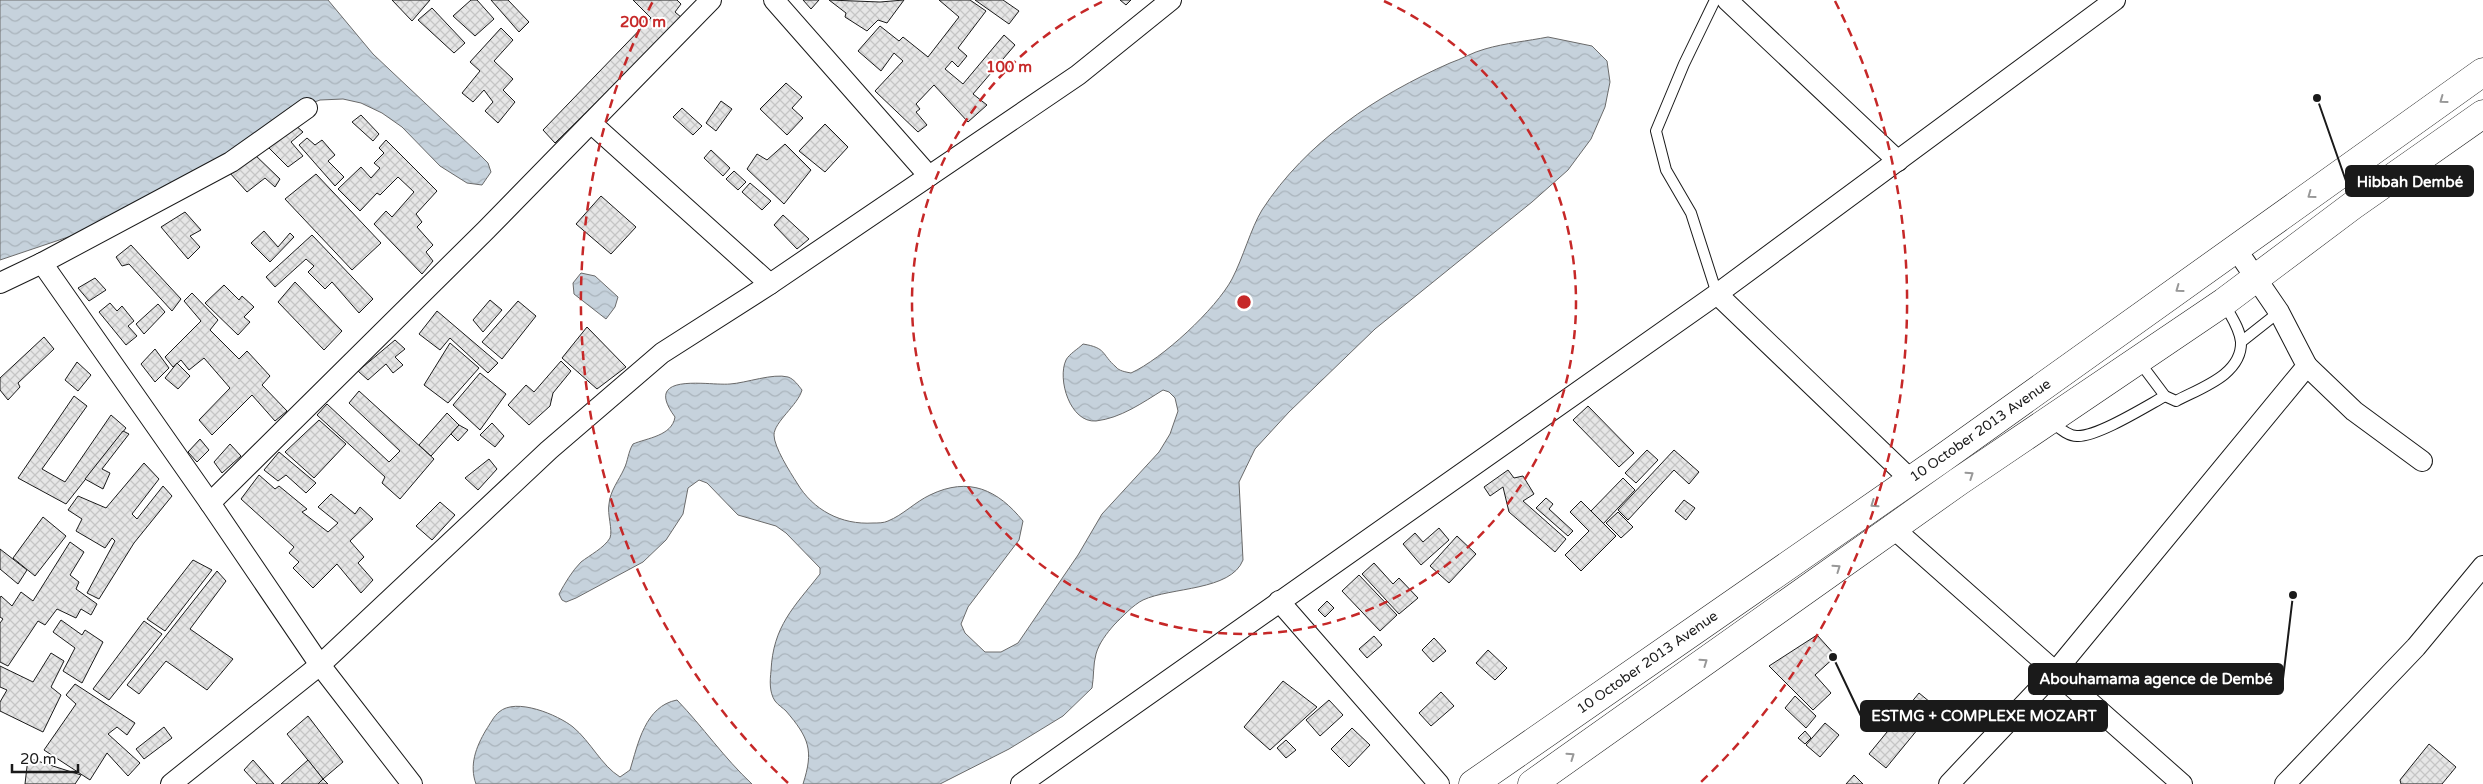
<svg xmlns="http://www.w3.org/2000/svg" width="2483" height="784" viewBox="0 0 2483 784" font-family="'Varela Round',sans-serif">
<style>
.water{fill:url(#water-waves);stroke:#6a6a6a}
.building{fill:url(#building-cross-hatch);stroke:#1a1a1a}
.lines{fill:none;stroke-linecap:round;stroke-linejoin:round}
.lane-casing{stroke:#1a1a1a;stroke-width:12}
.street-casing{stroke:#1a1a1a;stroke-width:22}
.highway-casing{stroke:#1a1a1a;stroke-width:29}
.lane{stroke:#fff;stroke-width:10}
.street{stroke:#fff;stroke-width:20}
.highway{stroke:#fff;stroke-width:28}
.oneway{stroke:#989898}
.ring{fill:none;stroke:#c62828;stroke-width:2.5;stroke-dasharray:9 6}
.labels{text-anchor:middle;stroke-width:4;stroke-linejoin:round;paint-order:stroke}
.street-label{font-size:14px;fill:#1a1a1a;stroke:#fff}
.centre{fill:#c62828;stroke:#fff;stroke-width:2.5}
.ring-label{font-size:15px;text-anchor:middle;font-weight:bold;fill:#c62828;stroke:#fff;stroke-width:4;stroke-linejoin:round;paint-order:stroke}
.leader{fill:none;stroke:#1a1a1a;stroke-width:2}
.callout-dot{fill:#1a1a1a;stroke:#fff;stroke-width:2}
.callout{fill:#1a1a1a;stroke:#1a1a1a;stroke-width:2}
.callout-label{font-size:15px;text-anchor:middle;font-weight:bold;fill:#fff}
</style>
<defs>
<pattern id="water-waves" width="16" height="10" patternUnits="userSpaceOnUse" patternTransform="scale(1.25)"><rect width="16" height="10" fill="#c6d2dc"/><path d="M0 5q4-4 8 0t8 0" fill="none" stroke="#aab4bc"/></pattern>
<pattern id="building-cross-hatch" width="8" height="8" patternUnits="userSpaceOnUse" patternTransform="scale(1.25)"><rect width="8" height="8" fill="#e6e6e6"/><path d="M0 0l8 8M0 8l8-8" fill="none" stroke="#c5c5c5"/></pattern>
</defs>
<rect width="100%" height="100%" fill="#fff"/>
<!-- water -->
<g class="water">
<path d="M0,0h328l45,54 104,98 11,11 3,9 -9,13 -15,-2 -27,-17 -38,-39 -20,-14 -21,-10 -18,-4 -23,1 -16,6 -44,32 -180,95 -80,27z"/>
<path d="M1548,37l44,9 15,15 3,21 -5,25 -14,32 -23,31 -36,32 -157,127 -86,83 -34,37 -16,33 4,78c-12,31 -72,27 -100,40 -10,5 -21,17 -29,25 -7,8 -15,18 -18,29 -3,10 -2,23 -4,34l-29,28 -54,33 -69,35h-137c11,-34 6,-46 -17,-73 -3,-3 -8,-6 -11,-10 -6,-9 -5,-21 -4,-30 2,-45 23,-64 49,-97v-6l-34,-35 -10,-7 -38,-11 -31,-32 -8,-3 -11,8 -5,26 -17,26 -23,22 -67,36 -10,4 -4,-2 -3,-6c6,-11 13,-23 22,-32 9,-7 23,-14 29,-24 3,-8 -3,-24 -1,-34 1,-13 10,-24 15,-35 4,-8 4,-17 9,-25 14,-6 39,-8 42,-27 -34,-46 34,-31 55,-33 16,-1 43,-11 58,-7 6,2 10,8 14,13 -4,15 -28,32 -28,45 0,12 16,37 23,48 16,27 44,42 76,40 5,0 11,0 15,-2 15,-6 27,-19 42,-26 39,-19 68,-5 93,26l-4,19 -51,67 -7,17 4,9 20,19h16l17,-9 60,-88 24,-41 57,-62 11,-18 8,-23 -3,-13 -6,-6 -6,-2c-21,13 -42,28 -67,31 -26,2 -39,-42 -30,-61 3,-6 12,-11 17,-16 24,4 18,10 33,23 3,4 10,5 15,6 31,-14 85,-64 101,-94 11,-21 19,-51 30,-69 44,-68 115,-115 188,-147 12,-4 23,-11 35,-14 20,-6 43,-8 63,-12z"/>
<path d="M581,273l14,3 23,21 -3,10 -9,12 -32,-25 -1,-11z"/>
<path d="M677,700c26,27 47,58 75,84h-276c-7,-19 0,-37 10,-54 4,-6 8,-14 13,-18 17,-15 59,3 74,15 18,15 28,38 47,50l10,-7c8,-26 15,-64 47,-70z"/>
</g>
<!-- building -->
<g class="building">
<path d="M392,0h38l-18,21z"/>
<path d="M471,0h6l17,19 -19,17 -22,-20z"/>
<path d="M491,0h17l21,22 -10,10z"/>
<path d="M633,0h44l4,4 -6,8 7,6 -127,125 -12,-13 108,-112z"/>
<path d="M803,0h16l-8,9z"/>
<path d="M829,0l51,2 24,-2 -17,23 -9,-3 -11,11 -22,-14 1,-4z"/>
<path d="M939,0h31l16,11 -28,37 9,8 -9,11 -6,-6 -7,8 18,15 41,-49 11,10 -42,49 14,11 -19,17 -34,-37 -18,19 4,5 -4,3 11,13 -9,7 -43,-41 28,-30 -9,-8 -13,18 -23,-20 22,-25 19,15 4,-4 25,20 31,-40z"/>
<path d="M975,0h28l16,11 -10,13z"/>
<path d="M1120,0h11l-5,5z"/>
<path d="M432,8l33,35 -11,10 -36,-33z"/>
<path d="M501,28l12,12 -19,21 19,18 -10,11 12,12 -17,21 -13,-12 8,-9 -9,-12 -11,12 -11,-9 18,-22 -10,-9z"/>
<path d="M786,83l16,14 -10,11 11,10 -16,17 -27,-26z"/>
<path d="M721,101l11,8 -16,22 -10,-8z"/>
<path d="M682,108l20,18 -9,9 -20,-18z"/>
<path d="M361,115l18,19 -6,7 -21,-19z"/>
<path d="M293,123l10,9 -12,10 12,14 -15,11 -23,-23z"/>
<path d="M825,124l23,23 -23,25 -26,-21z"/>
<path d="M307,138l8,7 7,-5 13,15 -7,6 16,16 -9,9 -36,-41z"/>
<path d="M386,140l51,51 -21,23 6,8 -5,5 16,18 -7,7 7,9 -11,13 -48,-50 12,-13 6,6 22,-25 -16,-15 -18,18 -3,-2 -17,18 -22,-22 23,-22 10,11 9,-10 -6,-5 10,-10 -5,-5z"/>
<path d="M785,144l26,26 -27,34 -37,-35 10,-15 10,6z"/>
<path d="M711,150l19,18 -7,8 -19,-18z"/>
<path d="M252,152l28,27 -5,8 -10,-9 -18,14 -18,-20z"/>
<path d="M734,171l12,11 -8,8 -12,-11z"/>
<path d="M316,174l65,69 -29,27 -67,-71z"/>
<path d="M750,183l21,18 -9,9 -20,-18z"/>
<path d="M601,196l35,31 -25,27 -35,-30z"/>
<path d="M185,212l16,18 -11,6 10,11 -12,12 -27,-32z"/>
<path d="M783,215l26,24 -12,10 -23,-24z"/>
<path d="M264,231l14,16 12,-14 4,4 -24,25 -19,-19z"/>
<path d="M312,235l61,64 -14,14 -27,-31 -7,7 -17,-17 6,-6 -8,-7 -31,28 -9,-10z"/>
<path d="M131,245l50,54 -9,12 -43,-47 -7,2 -6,-9z"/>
<path d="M95,278l11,12 -17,11 -11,-13z"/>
<path d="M295,282l47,49 -18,19 -46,-48z"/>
<path d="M224,285l15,15 3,-4 12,11 -10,10 6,5 -12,13 -33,-32z"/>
<path d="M192,293l26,27 -8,10 29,29 8,-8 23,25 -8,9 25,26 -12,10 -23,-26 -40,40 -13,-15 31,-32 -26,-30 -15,12 -8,-10 -8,7 -8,-10 36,-36 -17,-20z"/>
<path d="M490,300l12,10 -19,22 -10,-12z"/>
<path d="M518,301l18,15 -34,43 -20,-17z"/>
<path d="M110,303l7,8 5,-5 12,15 -6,5 9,10 -11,9 -27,-33z"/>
<path d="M158,304l7,8 -21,22 -8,-10z"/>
<path d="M437,311l61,52 -10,10 -38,-35 -10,12 -21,-16z"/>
<path d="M587,327l39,40 -29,22 -35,-31z"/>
<path d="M44,337l10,12 -36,34 2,4 -12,13 -8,-10v-12z"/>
<path d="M395,340l10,9 -10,8 8,8 -10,8 -7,-9 -18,16 -10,-9z"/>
<path d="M450,343l29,25 -31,35 -24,-18z"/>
<path d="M155,349l14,19 -14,14 -14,-18z"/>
<path d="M561,361l10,10 -18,22 -3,13 -21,19 -21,-20 18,-20 8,7z"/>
<path d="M77,362l14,13 -13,16 -13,-11z"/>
<path d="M177,363l13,13 -12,13 -13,-11z"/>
<path d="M480,373l26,21 -26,36 -27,-25z"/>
<path d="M359,391l75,68 -34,40 -18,-16 3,-6 -68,-62 10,-11 62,58 11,-11 -51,-48z"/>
<path d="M74,396l13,10 -45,63 23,13 46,-67 15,13 -60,76 -48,-26z"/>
<path d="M1588,406l46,47 -15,14 -46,-47z"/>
<path d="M447,413l12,12 -28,31 -12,-11z"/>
<path d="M319,420l27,24 -32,34 -29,-26z"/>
<path d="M492,423l12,13 -9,11 -15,-12z"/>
<path d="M459,425l9,5 -10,11 -7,-7z"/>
<path d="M123,431l6,3 -27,35 8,4 -7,16 -18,-10z"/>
<path d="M200,439l9,11 -12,12 -9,-10z"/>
<path d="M230,444l11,12 -19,17 -8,-11z"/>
<path d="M1647,450l11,10 -22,23 -11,-10z"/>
<path d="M1674,450l25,22 -10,12 -15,-14 -46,50 -10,-10z"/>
<path d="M279,452l37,31 -10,10 -20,-18 -8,6 -14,-11z"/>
<path d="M489,459l8,10 -19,21 -13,-12z"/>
<path d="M144,463l15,16 -27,35 5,5 26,-33 9,10 -38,47 -35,56 -12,-6 28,-52 -3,-3 -7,10 -29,-17 6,-12 -14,-9 10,-14 28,12z"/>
<path d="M1508,470l6,8 9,-2 11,18 -11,7 43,38 -11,13 -46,-40 -6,-25 -13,9 -6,-9z"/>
<path d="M259,475l16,14 4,-3 28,23 -5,3 26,20 10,-9 -20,-16 13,-13 24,20 5,-7 13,12 -23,22 14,16 -6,6 15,17 -12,13 -24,-29 -24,24 -20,-20 6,-6 -10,-9 5,-6 -53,-48z"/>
<path d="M1623,478l12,12 -32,34 -13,-12z"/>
<path d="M1546,498l7,6 -4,5 24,22 -5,5 -32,-28z"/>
<path d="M1684,500l11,8 -9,12 -11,-9z"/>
<path d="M1581,501l35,35 -35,35 -16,-16 24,-24 -19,-19z"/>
<path d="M440,502l15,13 -23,25 -16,-14z"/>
<path d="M1618,512l15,15 -12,11 -15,-15z"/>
<path d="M43,517l23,19 -31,40 -22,-18z"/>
<path d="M1439,528l10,12 -28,25 -18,-21 12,-11 8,9z"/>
<path d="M1457,536l19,18 -27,29 -19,-17z"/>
<path d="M70,542l14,10 -14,23 9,7 -3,7 21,15 -6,11 -10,-6 -5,9 -19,-9 -12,16 -7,-4 -30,45 -8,-4v-39l3,-4 -3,-2v-19l1,-2 11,10 9,-14 12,9z"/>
<path d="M0,549l27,21 -9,14 -18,-15z"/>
<path d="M193,560l19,10 -47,61 -18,-12z"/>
<path d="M1374,563l19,21 6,-6 19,20 -19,16 -37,-40z"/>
<path d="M217,571l9,10 -36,48 43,30 -26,31 -41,-29 -27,33 -12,-9z"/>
<path d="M1359,575l38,40 -17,16 -38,-40z"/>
<path d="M1327,601l7,7 -9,9 -7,-7z"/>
<path d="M61,620l21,15 3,-5 18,12 -21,41 -19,-12 12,-23 -22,-16z"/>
<path d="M144,621l18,13 -53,66 -16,-11z"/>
<path d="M1817,635l19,21 -21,19 16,18 -18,17 -44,-44z"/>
<path d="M1374,636l8,9 -15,13 -8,-9z"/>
<path d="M1434,638l12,13 -13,11 -11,-12z"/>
<path d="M1488,650l19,18 -12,12 -19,-17z"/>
<path d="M51,653l13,8 -13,26 10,8 -18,37 -43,-21v-9l7,-12 -7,-3v-21l33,16z"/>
<path d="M1283,681l34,26 -47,43 -26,-23z"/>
<path d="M75,684l60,39 -8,12 -10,-8 -9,7 32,29 -12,13 -21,-23 -17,27 -46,-30 32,-46 -10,-9z"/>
<path d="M1441,692l13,14 -23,20 -12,-13z"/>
<path d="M1919,693l17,14 -50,61 -17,-14z"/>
<path d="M1795,696l21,20 -10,12 -21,-20z"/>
<path d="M1329,700l14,15 -23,21 -14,-16z"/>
<path d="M308,716l35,46 -20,17 -36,-45z"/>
<path d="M1825,723l14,12 -19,22 -14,-12z"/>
<path d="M164,727l8,11 -28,21 -8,-10z"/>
<path d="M1352,728l18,17 -21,22 -18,-18z"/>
<path d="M1805,731l6,7 -6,6 -7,-6z"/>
<path d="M1286,740l10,10 -10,8 -9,-10z"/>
<path d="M2429,744l27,23 -14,17h-41l-1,-4z"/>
<path d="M28,758l53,17 -6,9h-50z"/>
<path d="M253,760l21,24h-17l-13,-14z"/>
<path d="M308,760l15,19 -5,5h-37z"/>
<path d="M1854,775l9,9h-17z"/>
<path d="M323,779l5,5h-10z"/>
</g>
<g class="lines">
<!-- lane casing -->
<g class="lane-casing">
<g id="lane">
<path d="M1715,0l-31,64 -28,67 10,39 25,43 26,81"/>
<path d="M2241,342l38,-30"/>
<path d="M2138,360l27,36 11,5c24,-13 66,-26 65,-59 -1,-14 -11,-27 -17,-39"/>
<path d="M2050,421c7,5 17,15 27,15 20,1 68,-29 88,-40"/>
</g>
</g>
<!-- street casing -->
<g class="street-casing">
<g id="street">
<path d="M774,0l155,176"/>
<path d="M1727,0l171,161"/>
<path d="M591,123l179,161"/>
<path d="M42,263l168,240 110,162 92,119"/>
<path d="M0,283l42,-20 189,-101 76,-54"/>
<path d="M1717,294l193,185"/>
<path d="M2307,366l47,45 68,50"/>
<path d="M210,503l276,-273 225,-230"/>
<path d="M1893,528l289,256"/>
<path d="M1279,601l160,183"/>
<path d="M171,784l149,-119 229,-215 113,-97 108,-69 308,-209 93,-75"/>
<path d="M1021,784l696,-490 398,-294"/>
<path d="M1949,784l106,-112 252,-306 -28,-54 -43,-63"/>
<path d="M2285,784l131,-137 67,-81"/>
</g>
</g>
<!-- highway casing -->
<g class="highway-casing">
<g id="highway">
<path d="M1473,784l467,-324 543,-388"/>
<path d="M1532,784l426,-302 266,-180 128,-96 131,-92"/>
</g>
</g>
<!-- lane -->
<use href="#lane" class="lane"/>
<!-- street -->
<use href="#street" class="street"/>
<!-- highway -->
<use href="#highway" class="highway"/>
</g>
<!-- one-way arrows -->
<defs><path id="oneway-chevron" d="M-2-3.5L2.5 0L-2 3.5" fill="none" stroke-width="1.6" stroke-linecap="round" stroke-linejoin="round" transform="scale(1.25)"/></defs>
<g class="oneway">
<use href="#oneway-chevron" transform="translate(2443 100) rotate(144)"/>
<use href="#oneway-chevron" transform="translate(2311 195) rotate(144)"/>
<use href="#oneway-chevron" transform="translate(2179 289) rotate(144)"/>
<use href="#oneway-chevron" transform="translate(1970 475) rotate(-34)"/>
<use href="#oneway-chevron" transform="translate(1874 504) rotate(145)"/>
<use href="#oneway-chevron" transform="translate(1837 568) rotate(-35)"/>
<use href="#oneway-chevron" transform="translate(1704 662) rotate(-35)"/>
<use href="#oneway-chevron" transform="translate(1571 756) rotate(-35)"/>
</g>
<!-- distance rings -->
<g class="ring">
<path d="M1384 1A332 332 0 1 1 1104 1"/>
<path d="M788 783A663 663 0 0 1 653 1M1835 1A663 663 0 0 1 1700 783"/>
</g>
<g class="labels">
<!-- street labels -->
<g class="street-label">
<text transform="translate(1980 430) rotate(-35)" y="5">10 October 2013 Avenue</text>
<text transform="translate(1647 662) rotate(-35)" y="5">10 October 2013 Avenue</text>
</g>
</g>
<circle cx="1244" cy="302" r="8" class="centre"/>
<g class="ring-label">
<text x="643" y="27">200 m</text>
<text x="1009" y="72">100 m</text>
</g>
<!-- callouts -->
<path class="leader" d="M2317 98L2346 181M2293 595L2283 679M1833 657L1861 716"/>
<g class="callout-dot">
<circle cx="2317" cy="98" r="5"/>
<circle cx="2293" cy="595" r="5"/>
<circle cx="1833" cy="657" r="5"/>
</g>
<g class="callout">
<rect x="2346" y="166" width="127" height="30" rx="5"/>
<rect x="2029" y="664" width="254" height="30" rx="5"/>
<rect x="1861" y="701" width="246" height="30" rx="5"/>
</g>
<g class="callout-label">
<text x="2410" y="187">Hibbah Dembé</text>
<text x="2156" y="684">Abouhamama agence de Dembé</text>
<text x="1984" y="721">ESTMG + COMPLEXE MOZART</text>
</g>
<!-- scale -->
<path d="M12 764v8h66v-8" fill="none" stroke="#1a1a1a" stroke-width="2.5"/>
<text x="20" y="764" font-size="15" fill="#1a1a1a" stroke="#ffffff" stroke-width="4" paint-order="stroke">20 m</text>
</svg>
